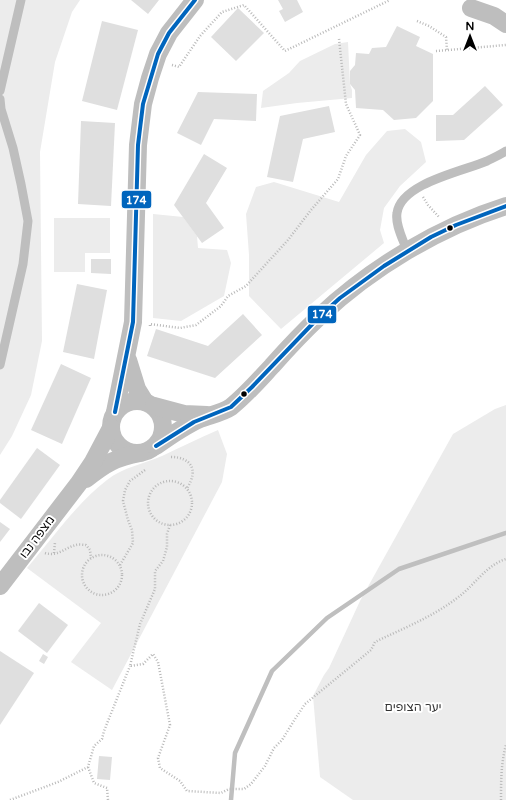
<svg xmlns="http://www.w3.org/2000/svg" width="506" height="800" viewBox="0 0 506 800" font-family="'Varela Round',Heebo,sans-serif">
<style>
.green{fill:#ececec}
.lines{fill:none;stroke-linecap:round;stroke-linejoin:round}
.stream{stroke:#bfbfbf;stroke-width:4.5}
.building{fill:#dfdfdf}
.path{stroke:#b9b9b9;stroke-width:2.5;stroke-dasharray:1 2;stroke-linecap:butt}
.service{stroke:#bebebe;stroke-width:9}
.minor{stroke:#bebebe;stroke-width:18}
.bus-1-casing{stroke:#fff;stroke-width:7}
.bus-1{stroke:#0065bd;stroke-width:4}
.bus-dot{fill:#000;stroke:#fff;stroke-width:1.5}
.labels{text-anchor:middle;stroke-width:4;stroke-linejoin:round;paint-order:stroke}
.street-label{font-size:12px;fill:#000;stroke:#fff}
.park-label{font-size:12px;fill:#333;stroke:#fff}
.line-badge{stroke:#fff;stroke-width:1.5}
.badge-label{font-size:11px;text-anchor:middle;font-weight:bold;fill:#fff}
</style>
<rect width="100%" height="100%" fill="#fff"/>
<!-- green -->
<g class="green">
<path d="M0,0h80l-8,12 -17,50 -15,90 2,189 -11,54 -19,41 -12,19z"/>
<path d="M348,42l2,42 2,6v8l-55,5 -36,5 2,-17 26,-18 11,-12 35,-17z"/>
<path d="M405,129l16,13 5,20 -26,24 -16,22 -4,22 4,13 -103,86 -32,-33v-41l-3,-41 10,-27 18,-5 65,20 27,-47 21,-24z"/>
<path d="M153,214l30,3 14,19 1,12 29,2 4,13 -7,33 -43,25 -28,-3z"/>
<path d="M54,218h56v35h-25v19h-31z"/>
<path d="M506,405v395h-153l-33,-23 -7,-81 11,-21 5,-7 31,-67 93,-167 42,-25z"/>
<path d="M218,430l9,24 -5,28 -110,208 -41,-28 30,-39 -74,-55c25,-29 50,-65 80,-88 16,-13 37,-16 55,-24 19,-9 37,-18 56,-26z"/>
</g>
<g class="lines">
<!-- stream -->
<path class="stream" d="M231,800l4,-47 37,-82 55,-53 72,-49 107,-36"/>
</g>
<!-- building -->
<g class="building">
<path d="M131,0h28l-11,14z"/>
<path d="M278,0h19l6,12 -18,10 -6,-11 4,-2z"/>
<path d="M238,8l26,25 -28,28 -25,-24z"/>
<path d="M102,21l36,9 -21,80 -35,-9z"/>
<path d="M397,26l23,11 -4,9 17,8v47l-17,17 -22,2 -11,-10 -27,-2 -1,-18 -5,-6v-13l5,-6 1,-12 13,1 3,-6 14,-1z"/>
<path d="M485,86l18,19 -39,35 -28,1v-26h17z"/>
<path d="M198,92l59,2 -1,27 -42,-2 -13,26 -24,-12z"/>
<path d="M329,106l6,26 -32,7 -10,43 -26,-5 13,-61z"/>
<path d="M81,121l34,2 -4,83 -33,-2z"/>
<path d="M204,154l23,14 -21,35 18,25 -22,15 -28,-38z"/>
<path d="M91,259h20v15l-20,-1z"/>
<path d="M77,284l30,6 -13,69 -31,-7z"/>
<path d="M243,314l19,21 -47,43 -68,-22 9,-27 52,17z"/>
<path d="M61,364l30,14 -29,66 -31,-14z"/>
<path d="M37,448l23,17 -39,54 -21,-16v-3z"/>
<path d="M0,522l10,7 -10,13z"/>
<path d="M39,603l29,22 -21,28 -29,-22z"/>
<path d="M0,651l34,22 -34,52z"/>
<path d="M43,654l5,3 -4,7 -5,-3z"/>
<path d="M99,756l13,1 -2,23 -13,-1z"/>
</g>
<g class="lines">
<!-- path -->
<g class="path">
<path d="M417,21l12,5 17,11 1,13"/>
<path d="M436,51l70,-6"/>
<path d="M172,65l7,2 21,-31 22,-24 22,-7 41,46 105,-51"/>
<path d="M423,197l5,8 11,12"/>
<path d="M150,326v-2l30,4 16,-3 25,-19 7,-10 18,-10 42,-46 23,-30 27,-31 8,-23 14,-21 -14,-31 -7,-65"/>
<path d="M171,457c20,0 28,13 16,31"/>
<circle cx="170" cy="503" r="22"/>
<path d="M170,525l-3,9v13l-4,14 -8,10v18l-15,35 -10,42 13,-2 10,-10 5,8 12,63 -12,33 2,10 20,13 7,10 34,2 8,-4h15l7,-5 14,-18 9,-18 8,-8 13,-21 10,-15 66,-54 4,-8c29,-14 60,-26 86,-47 15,-12 26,-30 45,-36"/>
<path d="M45,553c13,4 21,-6 31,-8 3,-1 7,0 10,0l4,5 1,8"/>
<path d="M54,553l1,-11"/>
<circle cx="102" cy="575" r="20"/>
<path d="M120,565l13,-22 -1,-13 -4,-10 -5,-19 2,-11 5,-9 15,-11"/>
<path d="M88,767l6,16 13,5 1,12"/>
<path d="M10,800l48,-18 30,-15 6,-21 8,-7 2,-8 26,-65"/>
<path d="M501,800c0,-19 0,-37 5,-55"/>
</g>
<!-- service -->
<g class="service">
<path d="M0,91l21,-91"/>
<path d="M0,99l1,10 12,39 8,36 7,37 -5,43 -23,101"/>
<path d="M407,251c-4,-12 -12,-26 -10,-38 4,-30 67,-42 90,-52 6,-3 13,-6 19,-10"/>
</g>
<!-- minor -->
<g class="minor">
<path d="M471,8l23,8 12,8"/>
<path d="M128,360l9,29 8,13"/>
<circle cx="137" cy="427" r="26"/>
<path d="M154,406l30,8 23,1"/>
<path d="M115,412l18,-90 5,-177 5,-41 7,-26 8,-24 11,-21 26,-33"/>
<path d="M156,446c14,-10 28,-20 44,-27 10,-4 22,-6 31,-12 15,-12 28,-27 41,-41 15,-17 31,-34 48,-50 51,-48 119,-89 186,-110"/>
<path d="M86,479c20,-16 29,-21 54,-26"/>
<path d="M0,586l79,-103 14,-21 18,-34"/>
</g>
<!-- bus-1 casing -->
<g class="bus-1-casing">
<g id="bus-1">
<path d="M115,412l18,-90 5,-177 5,-41 15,-50 11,-21 26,-33"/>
<path d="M156,446l38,-24 37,-15 21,-20 68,-71 20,-18 44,-32 47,-29 25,-12 50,-19"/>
</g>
</g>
<!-- bus-1 -->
<use href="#bus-1" class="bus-1"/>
</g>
<!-- markers -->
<g class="bus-dot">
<circle cx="450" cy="228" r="3.5"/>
<circle cx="244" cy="394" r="3.5"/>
</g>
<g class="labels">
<!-- street labels -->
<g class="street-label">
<text transform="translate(37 537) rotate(-53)" y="4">מצפה נבו</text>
</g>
<!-- park labels -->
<g class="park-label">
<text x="413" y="711">יער הצופים</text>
</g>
</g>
<g class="line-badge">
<rect x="121" y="190" width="31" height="19" rx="4" fill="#0065bd"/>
<rect x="307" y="305" width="30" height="19" rx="4" fill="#0065bd"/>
</g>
<g class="badge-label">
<text x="136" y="204">174</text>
<text x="322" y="318">174</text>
</g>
<!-- north arrow -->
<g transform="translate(470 36)" stroke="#ffffff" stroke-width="3" paint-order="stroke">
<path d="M0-3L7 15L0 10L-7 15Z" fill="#000000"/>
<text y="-6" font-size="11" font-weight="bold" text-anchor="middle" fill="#000000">N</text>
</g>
</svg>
